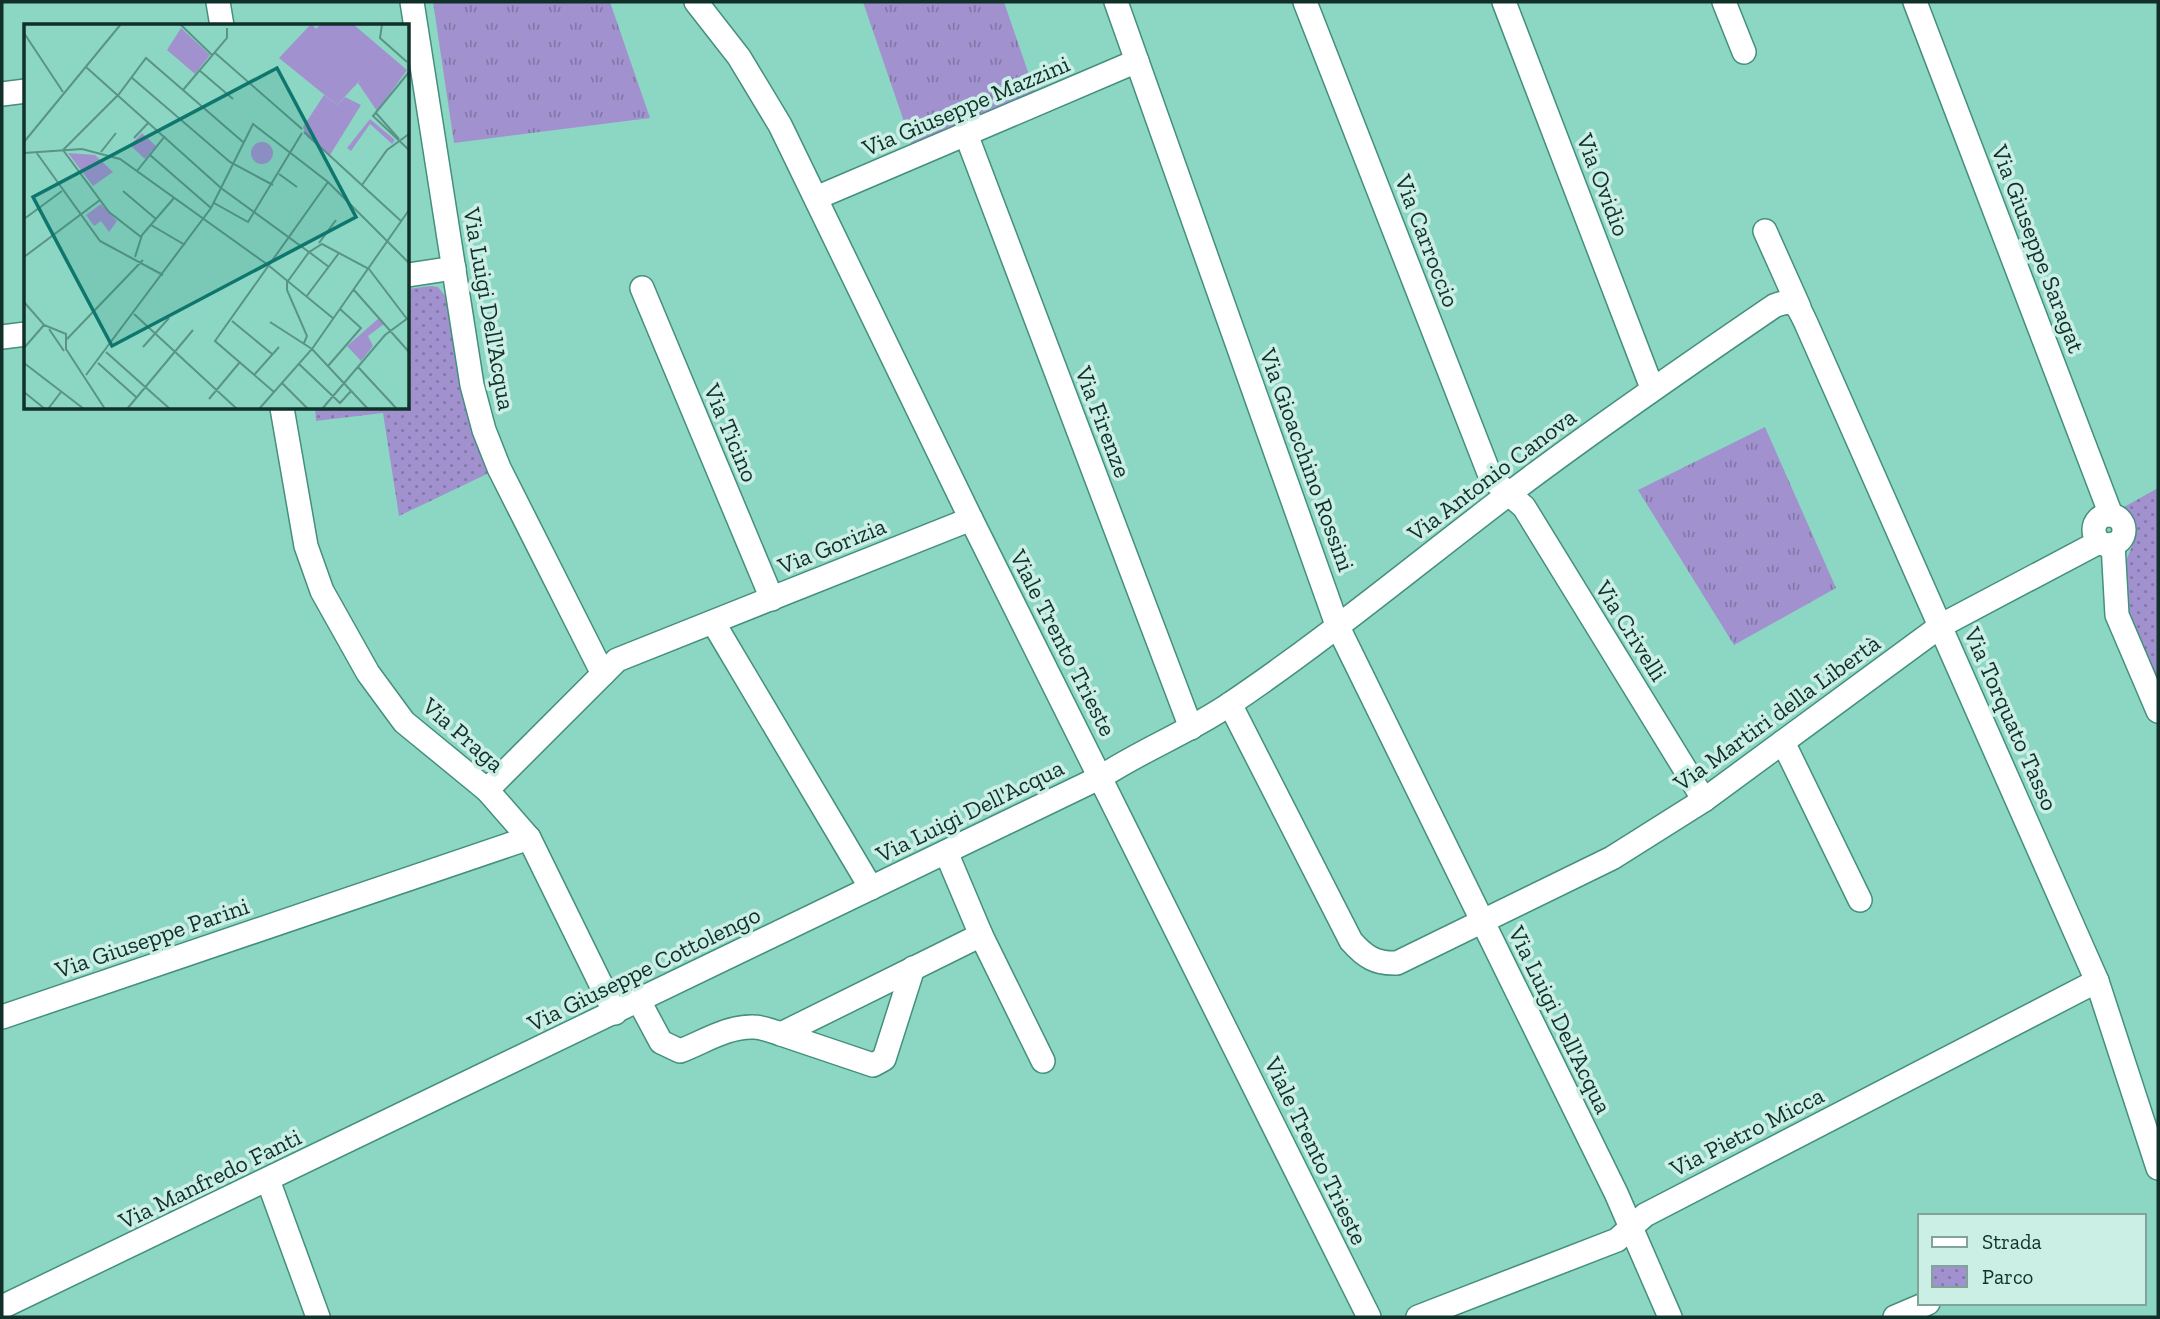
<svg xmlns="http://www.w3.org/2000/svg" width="2160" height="1319" viewBox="0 0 2160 1319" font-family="'Zilla Slab',serif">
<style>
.grass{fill:url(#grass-tufts)}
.park{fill:url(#park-dots)}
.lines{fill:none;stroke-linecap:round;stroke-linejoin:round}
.minor-casing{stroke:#448f7d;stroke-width:26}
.minor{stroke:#fff;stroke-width:23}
.labels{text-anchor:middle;stroke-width:7;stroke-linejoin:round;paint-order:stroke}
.street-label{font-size:24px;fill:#103029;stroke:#cbefe5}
.inset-road{fill:none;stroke:#5a9485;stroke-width:2}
.view{fill:#0f766e;fill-opacity:0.15;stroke:#0f766e;stroke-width:3.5}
.inset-edge{fill:none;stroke:#103029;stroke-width:3.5}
</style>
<defs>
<pattern id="grass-tufts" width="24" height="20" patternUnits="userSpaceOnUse" patternTransform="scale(1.75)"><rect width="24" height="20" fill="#a192cf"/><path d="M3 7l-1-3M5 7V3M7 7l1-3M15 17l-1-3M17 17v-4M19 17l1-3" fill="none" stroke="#8278a8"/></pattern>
<pattern id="park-dots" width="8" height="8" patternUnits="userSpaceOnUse" patternTransform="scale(1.75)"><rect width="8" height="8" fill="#a192cf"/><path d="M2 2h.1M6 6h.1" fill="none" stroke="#8278a8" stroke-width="1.8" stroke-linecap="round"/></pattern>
</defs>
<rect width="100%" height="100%" fill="#8cd7c3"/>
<!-- grass -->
<g class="grass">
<path d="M433,2h177l40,116 -196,25z"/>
<path d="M863,2h141l32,93 -123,53z"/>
<path d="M1765,427l71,161 -102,57 -96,-155z"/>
</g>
<!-- park -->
<g class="park">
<path d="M430,286l8,1 8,10 15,94 11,40 17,42 -90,43 -16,-103 -67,8 -1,-13h93v-119z"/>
<path d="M2158,488v198l-43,-98 21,-52 -12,-29z"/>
</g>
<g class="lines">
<!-- minor casing -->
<g class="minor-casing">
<g id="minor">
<path d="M218,2l4,24"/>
<path d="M412,2l60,383 12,45 15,38 104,206"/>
<path d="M696,2l43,55 41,68 191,394 398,798"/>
<path d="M1116,2l221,623 279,568 54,124"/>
<path d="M1305,2l186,476 33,29 180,293"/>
<path d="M1504,2l148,386"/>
<path d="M1724,2l20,50"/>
<path d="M1915,2l196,513"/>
<path d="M2,94l24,-3"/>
<path d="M966,134l225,594"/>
<path d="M816,198l321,-137"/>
<path d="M1765,231l34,76"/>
<path d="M408,275l46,-7"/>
<path d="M642,288l130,311"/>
<path d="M2,337l24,-3"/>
<path d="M282,408l24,138 16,45 46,82 36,49 83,68 42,48 86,175"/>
<circle cx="2109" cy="530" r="15"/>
<path d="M2113,544l4,71 41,96"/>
<path d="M713,622l158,266"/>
<path d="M1230,704l121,237c14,16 25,23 46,22l215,-105 92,-58 238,-175 157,-83"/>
<path d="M1783,742l77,158"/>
<path d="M487,790l130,-130 354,-141"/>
<path d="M981,935l62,126"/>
<path d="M639,1001l22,41 19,9c24,-9 47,-25 74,-24 8,0 18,4 27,7l200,-99 -35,-83"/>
<path d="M2,1017l527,-179"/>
<path d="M781,1034l92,31 11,-6 29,-91"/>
<path d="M268,1180l50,137"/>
<path d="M2,1307l1099,-530c41,-27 88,-45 129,-73 95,-64 184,-138 276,-208 87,-66 177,-128 268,-190 21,-8 23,-2 32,17l291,658 61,187"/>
<path d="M1418,1317l199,-77 28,-25 452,-234"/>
<path d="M1895,1317l33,-14"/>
</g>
</g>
<!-- minor -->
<use href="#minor" class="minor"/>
</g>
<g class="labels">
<!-- street labels -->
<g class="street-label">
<text transform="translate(966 106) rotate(-23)" y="8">Via Giuseppe Mazzini</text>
<text transform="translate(1603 185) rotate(69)" y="8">Via Ovidio</text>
<text transform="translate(1427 241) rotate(69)" y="8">Via Carroccio</text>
<text transform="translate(2038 249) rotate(69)" y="8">Via Giuseppe Saragat</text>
<text transform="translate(489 309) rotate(80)" y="8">Via Luigi Dell'Acqua</text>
<text transform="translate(1103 422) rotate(69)" y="8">Via Firenze</text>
<text transform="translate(731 433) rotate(67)" y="8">Via Ticino</text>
<text transform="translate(1307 460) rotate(70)" y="8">Via Gioacchino Rossini</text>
<text transform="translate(1492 475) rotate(-37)" y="8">Via Antonio Canova</text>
<text transform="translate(832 546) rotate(-22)" y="8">Via Gorizia</text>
<text transform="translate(1631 631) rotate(58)" y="8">Via Crivelli</text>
<text transform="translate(1063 643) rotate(63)" y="8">Viale Trento Trieste</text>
<text transform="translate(1777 713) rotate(-36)" y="8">Via Martiri della Libertà</text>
<text transform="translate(2011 719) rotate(66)" y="8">Via Torquato Tasso</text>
<text transform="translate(463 735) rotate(41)" y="8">Via Praga</text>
<text transform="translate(970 811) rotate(-26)" y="8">Via Luigi Dell'Acqua</text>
<text transform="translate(152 938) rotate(-19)" y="8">Via Giuseppe Parini</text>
<text transform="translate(644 969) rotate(-26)" y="8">Via Giuseppe Cottolengo</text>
<text transform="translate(1560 1020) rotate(64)" y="8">Via Luigi Dell'Acqua</text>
<text transform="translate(1747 1132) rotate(-27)" y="8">Via Pietro Micca</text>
<text transform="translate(1316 1151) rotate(64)" y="8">Viale Trento Trieste</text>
<text transform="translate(210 1179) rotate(-26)" y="8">Via Manfredo Fanti</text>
</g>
</g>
<!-- overview -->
<g transform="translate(24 24)">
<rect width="385" height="385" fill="#8cd7c3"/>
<path d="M157,4l29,27 -15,19 -28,-24zM346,95l25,21 -3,4 -22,-20 -19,27 -4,-3zM118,109l14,13 -11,13 -15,-14zM227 129a11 11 0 1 1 22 0a11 11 0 1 1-22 0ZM44,129l27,2 18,17 -20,14z" fill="#a192cf"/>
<path d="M287,0l55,50 -29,31 -58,-47z" fill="#a192cf"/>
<path d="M297,0h32l54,46 -30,41 -19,-28 7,-9 -50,-44zM300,71l13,10 8,-8 16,8 -31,50 -23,-18 -4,-10zM77,180l16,17 -8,11 -8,-11 -7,5 -8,-11zM355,294l5,6 -16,12 5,10 -12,15 -14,-15z" fill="#a192cf"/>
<path class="inset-road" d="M156,0l32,31M358,0l-2,14 27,24M0,9l39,59M190,28l88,77M62,43l135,121 88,64 13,-8 47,25 38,50M175,46l34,29M385,48l-36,44 36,34M107,53l99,85 43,23M159,66l44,-52v-10M352,89l23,26M280,108l97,89M110,114l15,-16M0,118l97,-118M39,126l56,-56 27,-36 97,84M39,126l46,62 32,25M12,128l64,89 63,34M77,128l15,-19M0,129l58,-4 38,10 148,106 66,54M126,131l61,53M113,147l28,-35M255,150l18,13M338,161l25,-35 22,-16M99,167l33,28M190,179l34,19 54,-89M0,195l38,-28M127,201l34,20M295,219l17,-23M0,233l76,-57M111,233l7,-22 32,-37M263,257v9l20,46 -3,7M264,257l21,-29 20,15M330,266l55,62M282,273l33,-44M0,278l20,23 22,9v15l39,60M110,290l103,95M208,297l40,33M246,298l42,27 56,60M25,305l15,22M43,315l76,-79M119,323l26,-29M0,324l20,-23M82,328l64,57M0,339l60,46M74,339l38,34M275,340l41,39 11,-12M304,342l33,-38 -21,-19M334,343l38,41M62,351l125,-167 42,-84 75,58 81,81M230,351l25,-28M258,359l26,26M0,368l21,17M250,368l-59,-51 113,-159M185,375l31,-37M24,385l13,-17M103,385l66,-79M235,385l53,-60 97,-139M298,385l63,-74 23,-17"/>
<path class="view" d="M253,44l79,149 -244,129 -79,-149z"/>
<rect width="385" height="385" class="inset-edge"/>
</g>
<!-- border -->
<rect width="2160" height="1319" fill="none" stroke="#103029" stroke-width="7"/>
<!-- legend -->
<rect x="1918" y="1214" width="228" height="91" fill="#cbefe5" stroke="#80a39a" stroke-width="2"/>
<rect x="1932" y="1237" width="35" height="10" fill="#ffffff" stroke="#80a39a" stroke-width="2"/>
<text x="1982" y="1249" font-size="21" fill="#103029">Strada</text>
<rect x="1932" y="1266" width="35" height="21" fill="url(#park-dots)" stroke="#80a39a" stroke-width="2"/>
<text x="1982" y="1284" font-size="21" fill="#103029">Parco</text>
</svg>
